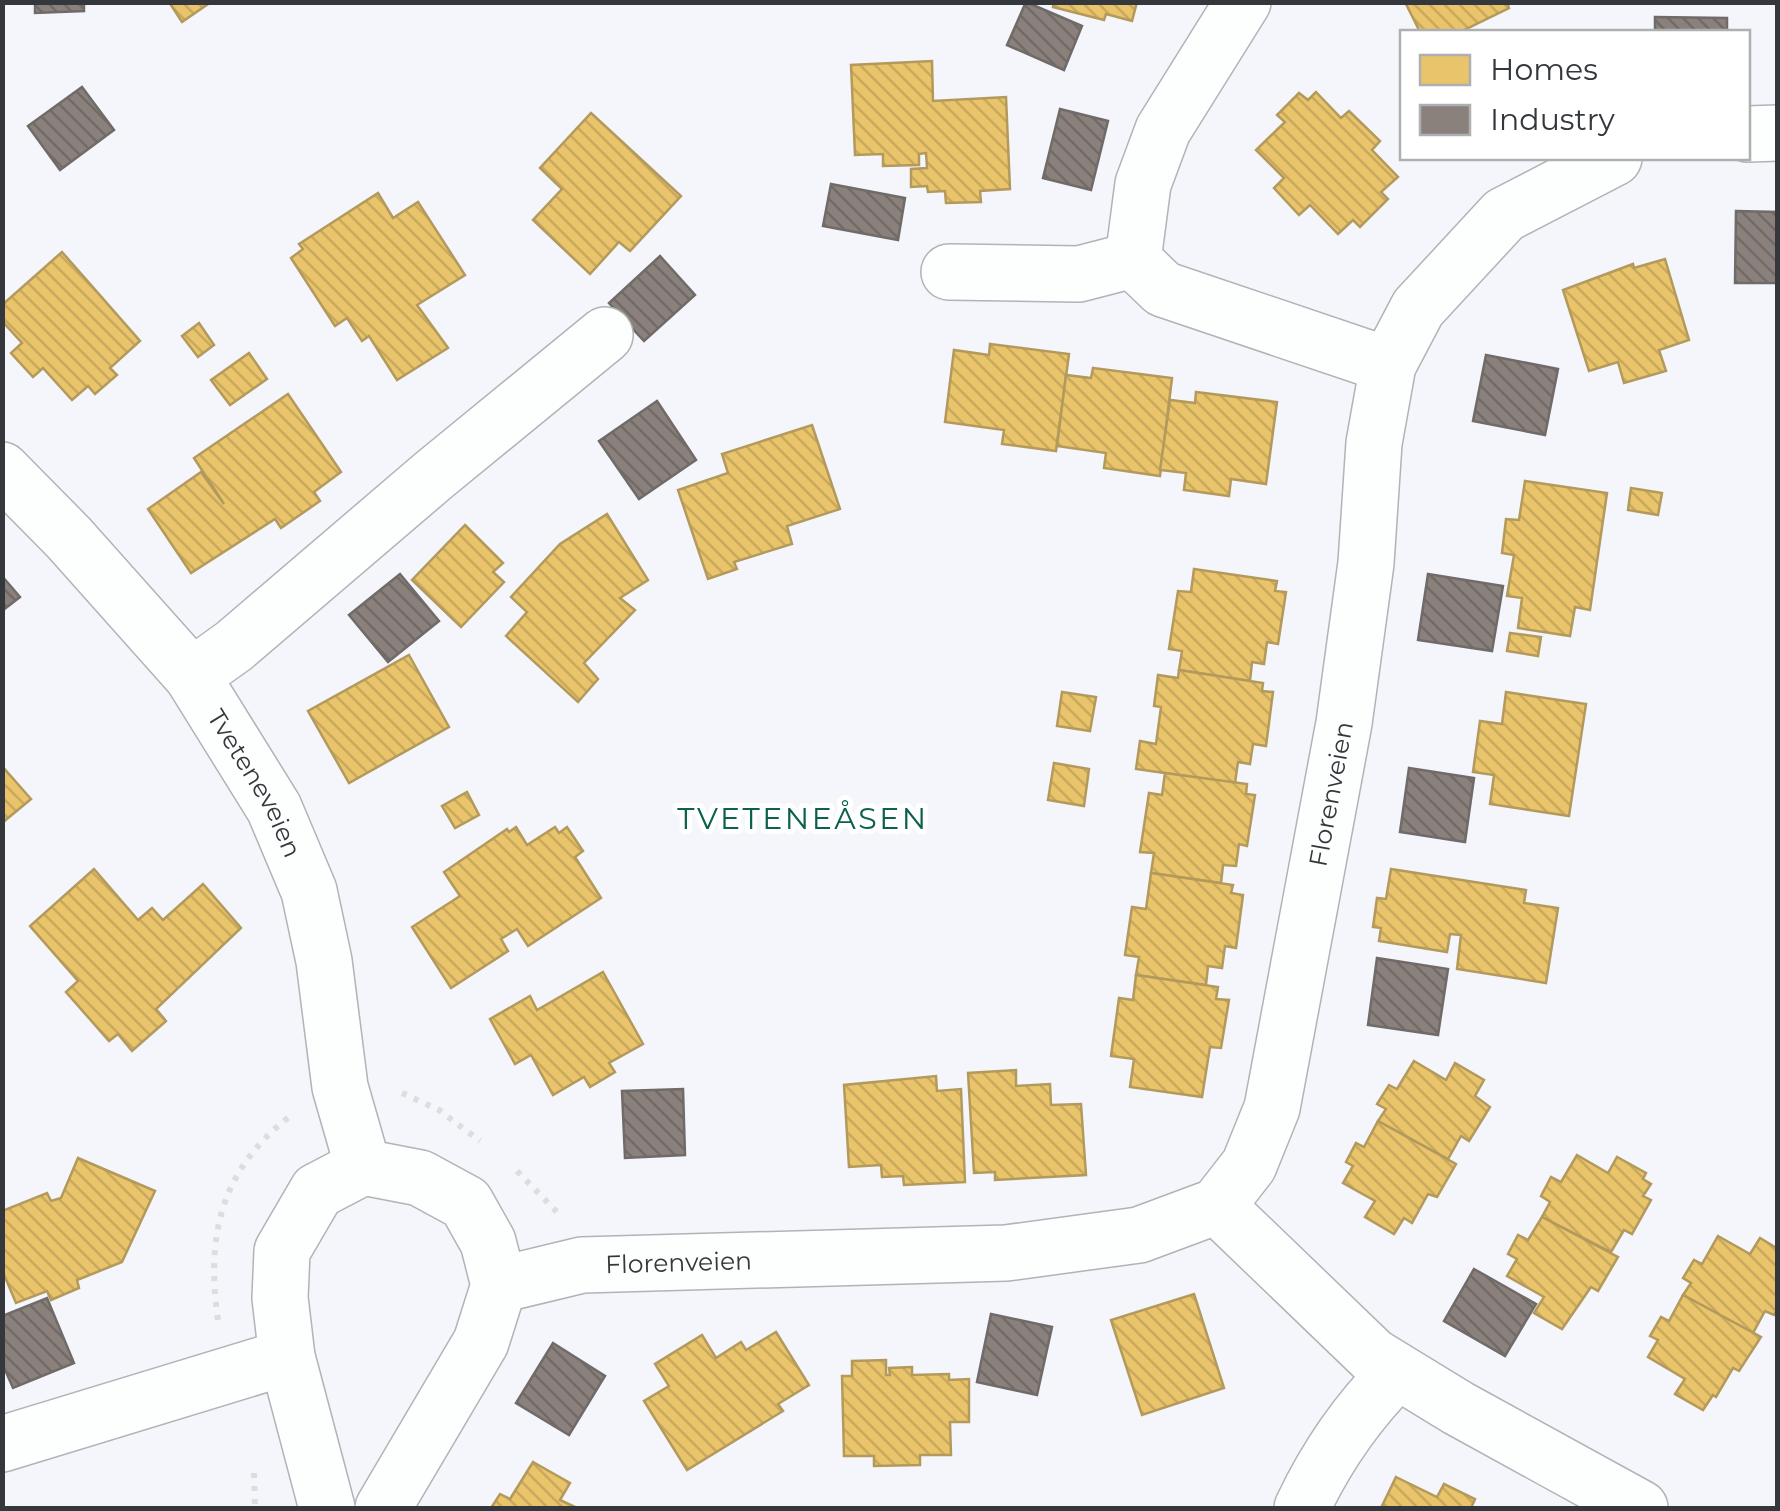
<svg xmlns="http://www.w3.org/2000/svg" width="1780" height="1511" viewBox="0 0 1780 1511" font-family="Montserrat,sans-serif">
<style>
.homes{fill:url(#homes-back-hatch);stroke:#b39a5c;stroke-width:2.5}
.industry{fill:url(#industry-back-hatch);stroke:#706b68;stroke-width:2.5}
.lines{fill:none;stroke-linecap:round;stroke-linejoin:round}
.street-casing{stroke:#b2b3b7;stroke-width:58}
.secondary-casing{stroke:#b2b3b7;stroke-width:58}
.path{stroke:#dcdddf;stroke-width:6;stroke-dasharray:5 8;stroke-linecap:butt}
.street{stroke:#fdfefe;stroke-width:55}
.secondary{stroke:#fdfefe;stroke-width:55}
.labels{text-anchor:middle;stroke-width:10;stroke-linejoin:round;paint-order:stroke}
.street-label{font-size:25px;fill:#34373b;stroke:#fff}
.quarter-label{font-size:30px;letter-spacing:2.5px;fill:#0b604e;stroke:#fff}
</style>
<defs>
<pattern id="homes-back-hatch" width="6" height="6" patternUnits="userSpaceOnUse" patternTransform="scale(2.5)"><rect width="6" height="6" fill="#e9c46a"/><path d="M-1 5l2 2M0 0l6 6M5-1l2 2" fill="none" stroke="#c8a95d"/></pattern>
<pattern id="industry-back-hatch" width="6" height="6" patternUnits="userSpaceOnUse" patternTransform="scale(2.5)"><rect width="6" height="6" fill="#8a817c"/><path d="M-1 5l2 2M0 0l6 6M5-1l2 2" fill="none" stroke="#726a67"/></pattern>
</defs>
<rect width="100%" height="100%" fill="#f4f6fb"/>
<!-- homes -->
<g class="homes">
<path d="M169,2h38l1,2 -26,18z"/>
<path d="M1054,2h83l-5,19 -26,-7 -2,6 -51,-13z"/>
<path d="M1405,2h102l2,6 -49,24h-40z"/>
<path d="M932,61l1,40 73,-4 4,92 -30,2 1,11 -35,1 -1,-12 -17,1 -1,-6 -16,1v-18l16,-1 -1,-15 -7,1v11l-36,1v-12l-28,1 -4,-90z"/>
<path d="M1316,92l25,26 8,-7 31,30 -8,9 26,27 -17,15 7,7 -28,28 -7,-7 -15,14 -28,-29 -11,10 -25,-27 10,-10 -28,-28 29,-28 -8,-7 22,-22 9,7z"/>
<path d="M591,113l90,83 -51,55 -11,-9 -29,32 -57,-54 29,-31 -22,-21z"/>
<path d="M378,193l15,25 25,-16 47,73 -48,30 31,43 -51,32 -28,-44 -7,5 -15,-23 -12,8 -44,-68 12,-9 -4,-5z"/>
<path d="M62,252l78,89 -30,27 7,7 -22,19 -7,-8 -16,14 -29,-32 -10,9 -22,-24 11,-10 -20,-22v-16z"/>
<path d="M1665,259l24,81 -30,10 7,21 -42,12 -6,-21 -29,9 -26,-81 70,-26 1,4z"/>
<path d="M199,323l15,22 -16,12 -16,-21z"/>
<path d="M990,344l79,10 -13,97 -54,-7 2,-14 -59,-8 9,-72 35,5z"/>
<path d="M249,353l18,26 -37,26 -19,-25z"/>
<path d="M1093,368l79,10 -12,98 -56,-8 2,-15 -49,-7 9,-71 25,3z"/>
<path d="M1196,392l81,10 -11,82 -35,-5 -2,17 -45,-6 2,-17 -26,-3 10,-70 25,3z"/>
<path d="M288,394l53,78 -27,20 6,9 -39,27 -6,-9 -84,54 -43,-64 53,-37 23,32 -30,-46z"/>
<path d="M812,425l28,84 -53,17 5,18 -58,18 3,7 -29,10 -30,-89 50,-17 -6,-19z"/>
<path d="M1525,481l82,12 -17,117 -15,-3 -5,29 -52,-8 4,-30 -15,-2 7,-41 -12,-2 4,-34 13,1z"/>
<path d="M1631,488l31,5 -4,22 -30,-5z"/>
<path d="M607,514l41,66 -28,18 15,12 -51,53 14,16 -20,23 -72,-66 21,-24 -16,-15 49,-53z"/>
<path d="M465,525l38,38 -10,9 11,10 -43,45 -49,-47z"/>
<path d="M1194,569l83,12 -2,10 11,1 -8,52 -11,-2 -3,22 -12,-2 -2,19 -71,-11 3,-19 -13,-2 9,-58 13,1z"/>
<path d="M1510,633l31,4 -3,19 -31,-5z"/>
<path d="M409,655l40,72 -100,56 -41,-72z"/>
<path d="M1179,670l84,13 -1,8 11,1 -7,54 -13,-2 -3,20 -12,-2 -3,21 -99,-14 4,-28 16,3 5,-37 -7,-1 4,-31 20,3z"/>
<path d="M1062,692l34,5 -6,34 -33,-5z"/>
<path d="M1506,692l80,12 -17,112 -79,-12 4,-29 -21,-3 7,-51 22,3z"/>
<path d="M1054,763l35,6 -5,37 -36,-6z"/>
<path d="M2,766l29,33 -29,24z"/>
<path d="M1165,773l82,11 -1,10 9,1 -8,51 -8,-2 -3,22 -13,-1 -2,18 -70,-10 3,-20 -14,-1 9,-59 13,2z"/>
<path d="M467,792l12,23 -24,13 -13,-22z"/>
<path d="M516,827l11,18 28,-18 4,6 8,-6 16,24 -8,6 26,41 -73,48 -11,-17 -16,10 7,12 -57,37 -39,-61 48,-31 -16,-24 63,-43 2,3z"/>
<path d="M94,869l44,51 14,-12 11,12 40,-36 38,44 -85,81 10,12 -34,30 -14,-17 -9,7 -43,-49 12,-11 -48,-55z"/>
<path d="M1391,869l135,21 -2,13 34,5 -12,75 -89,-14 4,-34 -11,-1 -3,18 -68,-11 2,-13 -8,-1 4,-29 9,1z"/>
<path d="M1151,873l82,12 -2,8 12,2 -7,53 -11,-2 -3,22 -14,-2 -2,19 -70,-10 3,-18 -14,-2 7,-48 14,2z"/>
<path d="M603,972l40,72 -34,19 6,9 -25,15 -6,-10 -31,18 -22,-40 -16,9 -25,-45 40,-23 7,14z"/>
<path d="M1136,975l82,12 -2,12 13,1 -8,48 -11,-1 -8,50 -72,-10 4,-28 -23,-3 8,-58 14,2z"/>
<path d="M1414,1061l32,19 9,-17 29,17 -9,16 15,11 -21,34 -8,-5 -13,23 -70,-38 8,-12 -9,-5 12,-19 8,4z"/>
<path d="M1016,1070v16l34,-2 1,21 30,-1 5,71 -91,5v-8l-21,1 -6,-100z"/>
<path d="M936,1076l1,15 24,-2 4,93 -61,3 -1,-9 -21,1 -1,-12 -32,2 -5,-82z"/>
<path d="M1378,1121l78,43 -19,33 -9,-3 -16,29 -8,-5 -10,16 -29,-17 10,-16 -32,-18 10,-17 -7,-4 10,-19 8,4z"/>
<path d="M1577,1155l31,18 9,-16 29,16 -3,6 8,5 -8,12 8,4 -19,34 -8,-4 -13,22 -69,-35 8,-15 -9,-6 10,-19 10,5z"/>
<path d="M78,1158l77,33 -33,71 -45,18 2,8 -28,12 -4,-9 -31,12 -14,-33v-59l45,-18 4,8 10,-3z"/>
<path d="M1542,1217l76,40 -20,34 -7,-4 -29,42 -28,-16 10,-16 -37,-21 10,-17 -9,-5 10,-19 10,5z"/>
<path d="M1718,1236l32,18 10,-16 18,11v60l-4,6 -9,-4 -12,22 -70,-38 8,-12 -8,-5 11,-18 8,4z"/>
<path d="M1194,1294l30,94 -82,27 -31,-95z"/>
<path d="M1683,1295l78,42 -22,34 -6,-3 -17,29 -3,-2 -10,15 -28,-16 10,-15 -37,-22 10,-17 -8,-4 11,-19 8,4z"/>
<path d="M776,1332l33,53 -31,19 5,7 -96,59 -43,-69 25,-15 -14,-22 47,-29 14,23 25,-16 5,8z"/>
<path d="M886,1360v15h4l-1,-7 23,-1v8l37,-1v6l20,-1v43h-19l1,33h-31v10l-46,1v-10h-30l-2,-80h10v-15z"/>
<path d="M533,1462l37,21 -10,17 17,8h-86l9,-14 10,5z"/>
<path d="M1396,1477l41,20 7,-13 31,15 -4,9h-90z"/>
</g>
<!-- industry -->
<g class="industry">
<path d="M35,2h49v9l-49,2z"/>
<path d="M1026,2l56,24 -18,44 -57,-25z"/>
<path d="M1655,17l72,1v14h-72z"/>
<path d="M82,87l32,43 -54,40 -32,-44z"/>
<path d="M1060,109l48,12 -17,69 -48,-12z"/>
<path d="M831,184l74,14 -7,42 -75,-14z"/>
<path d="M1736,211l42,1v71h-43z"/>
<path d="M660,256l35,39 -51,46 -35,-38z"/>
<path d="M1486,355l72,14 -13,66 -72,-14z"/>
<path d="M657,401l39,59 -57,39 -40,-58z"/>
<path d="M400,574l39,47 -51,41 -39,-47z"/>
<path d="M1428,574l75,12 -11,65 -74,-11z"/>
<path d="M2,576l18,21 -18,14z"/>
<path d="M1409,768l65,10 -9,64 -65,-10z"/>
<path d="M1377,958l71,11 -10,66 -70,-10z"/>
<path d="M683,1089l2,66 -60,3 -3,-67z"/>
<path d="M1474,1269l62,35 -31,52 -61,-35z"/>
<path d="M47,1298l27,65 -61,25 -11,-25v-47z"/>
<path d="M991,1314l61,13 -15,68 -60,-13z"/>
<path d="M553,1343l52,33 -36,59 -53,-32z"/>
</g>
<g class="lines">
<!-- street casing -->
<g class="street-casing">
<g id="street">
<path d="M1748,134l30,-1"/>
<path d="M1133,260l10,-76 20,-54 80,-128"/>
<path d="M1133,260l30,29 225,76"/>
<path d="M949,272l130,2 54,-14"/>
<path id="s1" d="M2,470l67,68 123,138 82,132 35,83 15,70 16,126 23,80"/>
<path d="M192,676l42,-30 200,-171 171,-140"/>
<path d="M1217,1206l156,150 85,52 182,100"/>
<path id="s2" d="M499,1285l83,-20 424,-12 133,-18 78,-29 32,-41 23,-57 72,-385 22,-160 8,-120 14,-78 30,-57 86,-93 110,-57"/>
<path d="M2,1444l285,-87"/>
<path d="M1302,1508c24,-51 55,-96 95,-136"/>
</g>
</g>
<!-- secondary casing -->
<g class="secondary-casing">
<path id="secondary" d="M327,1508l-40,-151 -7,-59 2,-47 35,-60 46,-24 57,11 46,25 22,39 11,43 -18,57 -98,166"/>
</g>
<!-- path -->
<g class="path">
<path d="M402,1093l37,17 41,31"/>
<path d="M517,1171l40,41"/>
<path d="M218,1320c-12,-83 2,-149 71,-203"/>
<path d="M254,1473l1,35"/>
</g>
<!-- street -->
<use href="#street" class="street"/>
<!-- secondary -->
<use href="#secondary" class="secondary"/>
</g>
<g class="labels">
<!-- street labels -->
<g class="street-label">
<text dy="9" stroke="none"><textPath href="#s1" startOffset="405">Tveteneveien</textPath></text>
<text dy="9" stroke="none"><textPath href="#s2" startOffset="1160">Florenveien</textPath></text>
<text dy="9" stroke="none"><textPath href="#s2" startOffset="182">Florenveien</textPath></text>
</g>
<!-- quarter labels -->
<g class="quarter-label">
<text x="803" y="829">TVETENEÅSEN</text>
</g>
</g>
<!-- border -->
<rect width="1780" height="1511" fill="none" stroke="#34373b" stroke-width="10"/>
<!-- legend -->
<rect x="1400" y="30" width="350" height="130" fill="#ffffff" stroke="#aeafb1" stroke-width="2.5"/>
<rect x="1420" y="55" width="50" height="30" fill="#e9c46a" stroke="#aeafb1" stroke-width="2.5"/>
<text x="1490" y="80" font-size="30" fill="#34373b">Homes</text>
<rect x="1420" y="105" width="50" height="30" fill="#8a817c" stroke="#aeafb1" stroke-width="2.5"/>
<text x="1490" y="130" font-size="30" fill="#34373b">Industry</text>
</svg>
